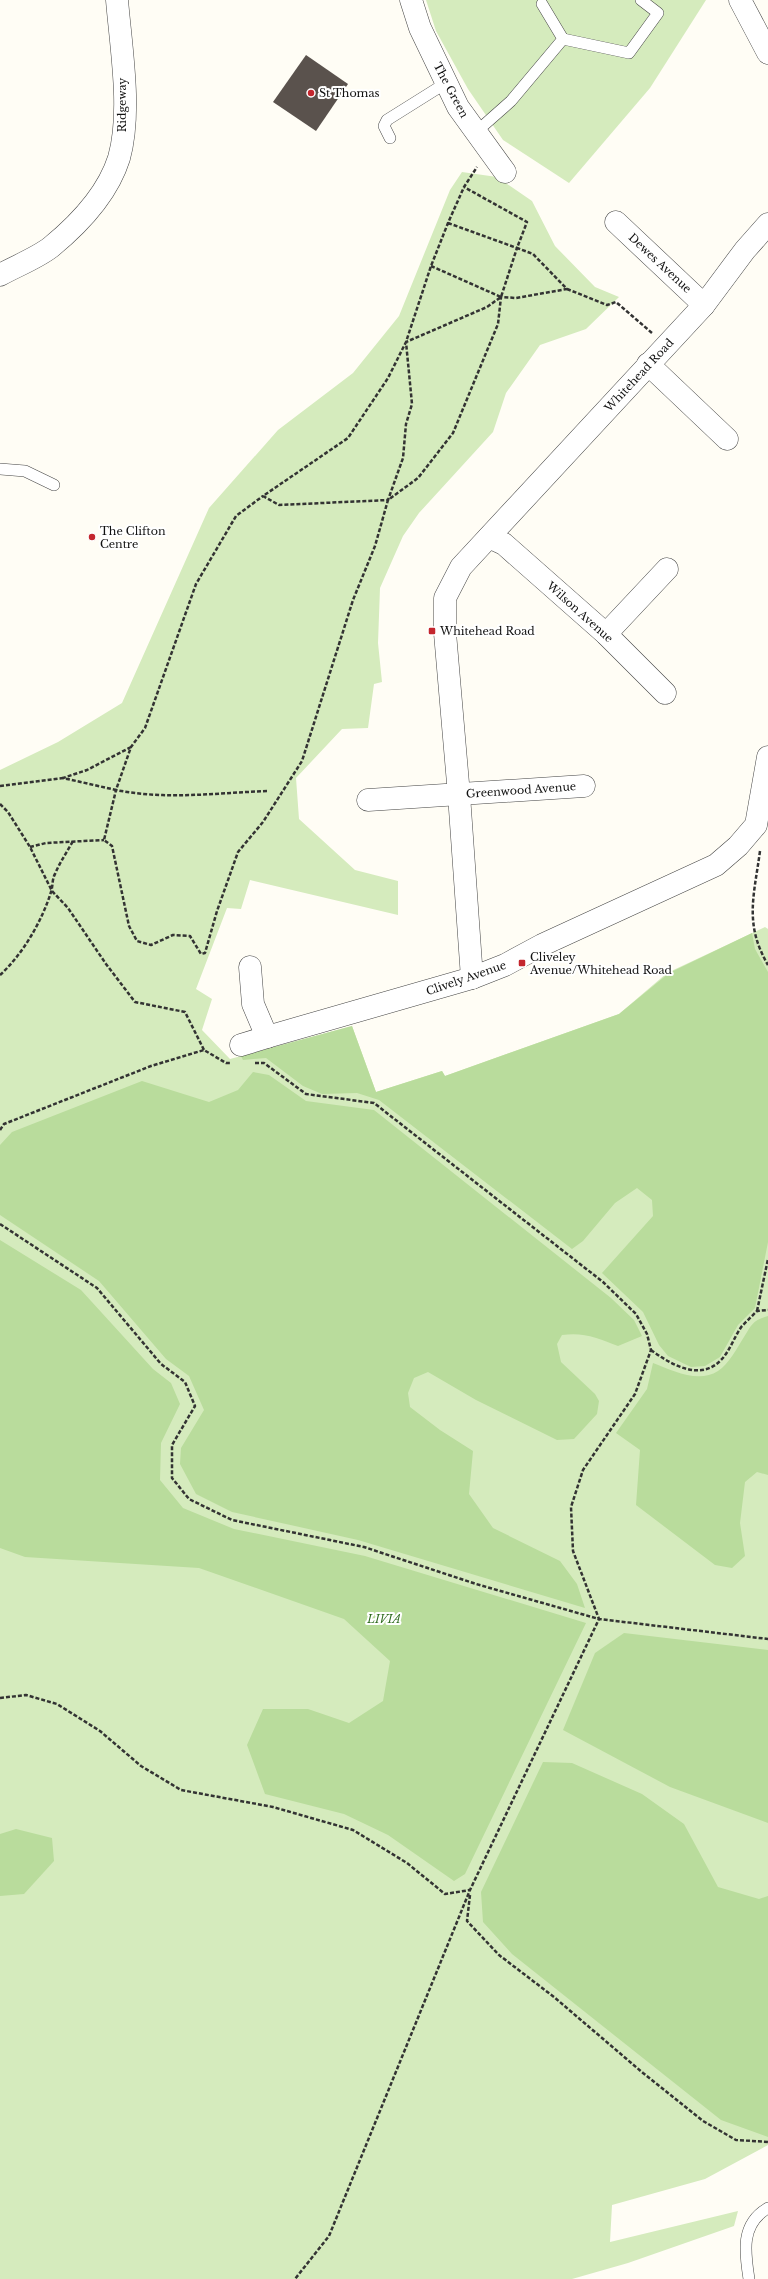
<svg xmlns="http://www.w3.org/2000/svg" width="768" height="2279" viewBox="0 0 768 2279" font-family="'Libre Baskerville',serif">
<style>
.green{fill:#d5ebbd}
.forest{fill:#b9dc9c}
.building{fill:#5a524d}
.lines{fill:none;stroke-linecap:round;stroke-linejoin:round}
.service-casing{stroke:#444;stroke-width:12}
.minor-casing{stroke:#444;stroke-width:23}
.path{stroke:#333;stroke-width:2.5;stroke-dasharray:4 2;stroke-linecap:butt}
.service{stroke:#fff;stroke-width:11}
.minor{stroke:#fff;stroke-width:22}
.poi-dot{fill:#c4262e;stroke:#fff;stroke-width:1.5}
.labels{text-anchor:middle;stroke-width:4;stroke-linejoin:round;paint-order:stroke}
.street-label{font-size:11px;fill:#111;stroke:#fff}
.poi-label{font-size:11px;fill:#111;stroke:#fff;text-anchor:start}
.park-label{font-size:11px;font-style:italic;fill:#2f6b1f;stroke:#fff}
</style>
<rect width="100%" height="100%" fill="#fffdf5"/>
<!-- green -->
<g class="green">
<path d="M426,0h280l-56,88 -81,95 -66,-43 -35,-51 -32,-58z"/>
<path d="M462,172l35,5 35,24 23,45 40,41 24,10 -33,32 -46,16 -34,48 -13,39 -74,81 -16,23 -23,52 -2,55 4,39 -8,2 -6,44 -26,1 -46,49 3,41 56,51 43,11v34l-148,-35 -9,29 -14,-1 -31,81 16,10 -10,31 28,29 122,-33 24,66 66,-21 3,5 174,-62 48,-41 98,-46 3,2v1216l-63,34 -93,26 -2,37 128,-31 -4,15 -106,37 -56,16h-572v-1509l58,-28 64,-39 87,-195 69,-78 75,-57 46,-57 51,-126z"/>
</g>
<!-- forest -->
<g class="forest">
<path d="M752,933l3,16 13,23v270l-13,66 -17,17 -18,32 -15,9 -14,1 -23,-11 -9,-11 -16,-33 -41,-39 51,-57 -1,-16 -15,-12 -22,15 -32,38 -11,8 -193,-149 -22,-7 -35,1 -19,-8 -37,-28 -23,2 -2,-4 111,-30 24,66 66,-21 3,5 174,-62 50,-41z"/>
<path d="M253,1072l16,3 37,26 68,9 237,188 23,22 8,16 -24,10c-20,-8 -34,-14 -56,-11l-5,9 4,18 34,32 4,7 -2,13 -23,25 -17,1 -81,-40 -48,-28 -14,6 -6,15 2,14 30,23 33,21 -4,43 24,34 67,33 17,23 8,24 -227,-68 -126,-28 -36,-18 -16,-30 1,-16 23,-38 -15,-34 -23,-17 -67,-78 -99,-66v-70l12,-13 130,-51 67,21 29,-12z"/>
<path d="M0,1240l81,50 72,79 18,14 9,21 -19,39 -1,37 23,28 51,21 131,27 221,67 -121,251 -11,7 -66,-46 -44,-21 -79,-20 -18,-49 16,-36h45l41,14 34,-22 7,-40 -46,-42 -145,-51 -174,-11 -25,-9z"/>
<path d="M768,1316v159l-11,-3 -12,10 -5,41 5,33 -13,12 -17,-3 -79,-60 4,-55 -24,-17 31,-44 6,-26c19,7 45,21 65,8 11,-7 19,-23 26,-34 8,-13 9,-17 24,-21z"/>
<path d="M624,1633l144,17v173l-98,-36 -107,-57 32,-77z"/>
<path d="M543,1762l29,1 70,31 42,30 34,63 41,12 9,-3v241l-47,-17 -209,-166 -29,-32 -2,-30z"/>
<path d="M16,1829l36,9 2,23 -30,33 -24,2v-62z"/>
</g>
<!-- building -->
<path class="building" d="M306,55l42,29 -32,47 -43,-29z"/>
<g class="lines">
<!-- service casing -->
<g class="service-casing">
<g id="service">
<path d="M563,39l66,14 29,-40 -17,-13"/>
<path d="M476,132l35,-31 52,-62 -21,-35"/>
<path d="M390,138l-6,-12 3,-6 59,-37"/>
<path d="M0,469l25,2 29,14"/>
<path d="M749,2279c-4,-26 -9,-55 19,-71"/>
</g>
</g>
<!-- minor casing -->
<g class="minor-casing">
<g id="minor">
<path d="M411,0l9,28 38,79 47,65"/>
<path d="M740,0l28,53"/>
<path d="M616,222l88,83"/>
<path d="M0,275c16,-9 37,-17 51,-28 28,-23 57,-54 68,-89 13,-46 2,-110 -2,-158"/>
<path d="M648,364l79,75"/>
<path d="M489,537l15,7 102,90 59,59"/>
<path d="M606,634l61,-65"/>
<path d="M368,800l216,-14"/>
<path d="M250,967l3,37 14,33 205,-59 33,-13 37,-20 174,-80 22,-19 18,-21 12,-68"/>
<path d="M472,978l-13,-183 -14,-162v-35l16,-31 243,-262 41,-55 23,-26"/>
<path d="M241,1045l26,-8"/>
</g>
</g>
<!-- path -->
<g class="path">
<path d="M448,223l69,25 -16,49 -14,10 -81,35 6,62 -6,20 -3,34 -15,42 -109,5 -16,-9 85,-58 40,-60 18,-36 25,-76 17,-43 16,-36 13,-20"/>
<path d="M431,266l70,31"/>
<path d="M567,289l40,16 9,-3 36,31"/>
<path d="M131,747l-44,23 -24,8 53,12 15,-43 14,-19 51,-144 40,-68 27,-20"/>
<path d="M0,786l63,-8"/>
<path d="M267,791c-51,2 -101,9 -151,-1l-12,50 8,6 17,80 8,15 14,4 22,-10 17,1 11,18 4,-1 12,-42 21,-59 25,-30 39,-61 51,-161 22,-54 13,-46 30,-22 35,-45 45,-109 3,-27 15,1 51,-9 -34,-35 -16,-6 10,-26 -63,-35"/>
<path d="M0,804l8,8 22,35 22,44 16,17 38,56 29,38 50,10 19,38"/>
<path d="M30,847l16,-4 58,-3"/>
<path d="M760,851c-6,45 -16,73 8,114"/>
<path d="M0,975c23,-21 42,-54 51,-83 2,-6 1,-13 4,-18 5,-12 12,-22 18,-33"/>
<path d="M255,1063h9l42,31 68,9 229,179 33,32 11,20 4,16 -16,44 -52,76 -12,37 2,44 26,68 -129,271 -141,346 -34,43"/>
<path d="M0,1130l4,-6 147,-58 53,-16 22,13h5"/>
<path d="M0,1224l97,64 64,76 24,18 10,24 -23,39v33l17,21 43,21 132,27 112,37 123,35 169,20"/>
<path d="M757,1311l11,-52"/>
<path d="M651,1350c19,14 49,32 70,10 9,-9 13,-23 21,-34 5,-5 10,-10 15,-15l11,-1"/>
<path d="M0,1698l26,-3 31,9 43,27 41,35 40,24 92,17 80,23 54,33 38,31 25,-4"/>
<path d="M470,1895l-3,26 32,34 55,42 89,76 60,48 33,19 32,2"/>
</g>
<!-- service -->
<use href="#service" class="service"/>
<!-- minor -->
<use href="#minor" class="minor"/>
</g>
<!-- markers -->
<g class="poi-dot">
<circle cx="311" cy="93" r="4"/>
<circle cx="92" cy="537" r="4"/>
<rect x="428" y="627" width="8" height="8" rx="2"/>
<rect x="518" y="959" width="8" height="8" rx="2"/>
</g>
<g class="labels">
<!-- street labels -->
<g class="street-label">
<text transform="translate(451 90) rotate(62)" y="4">The Green</text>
<text transform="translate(122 105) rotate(-90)" y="4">Ridgeway</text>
<text transform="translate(660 263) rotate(43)" y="4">Dewes Avenue</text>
<text transform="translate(639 375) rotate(-47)" y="4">Whitehead Road</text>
<text transform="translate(580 612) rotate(42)" y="4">Wilson Avenue</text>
<text transform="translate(521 790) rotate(-4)" y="4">Greenwood Avenue</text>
<text transform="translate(466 978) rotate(-19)" y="4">Clively Avenue</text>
</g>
<!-- poi labels -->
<g class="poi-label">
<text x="319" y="97">St Thomas</text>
<text x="100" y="535">The Clifton<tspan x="100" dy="13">Centre</tspan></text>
<text x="440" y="635">Whitehead Road</text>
<text x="530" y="961">Cliveley<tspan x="530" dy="13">Avenue/Whitehead Road</tspan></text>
</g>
<!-- park labels -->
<g class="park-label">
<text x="384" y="1623">LIVIA</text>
</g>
</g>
</svg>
